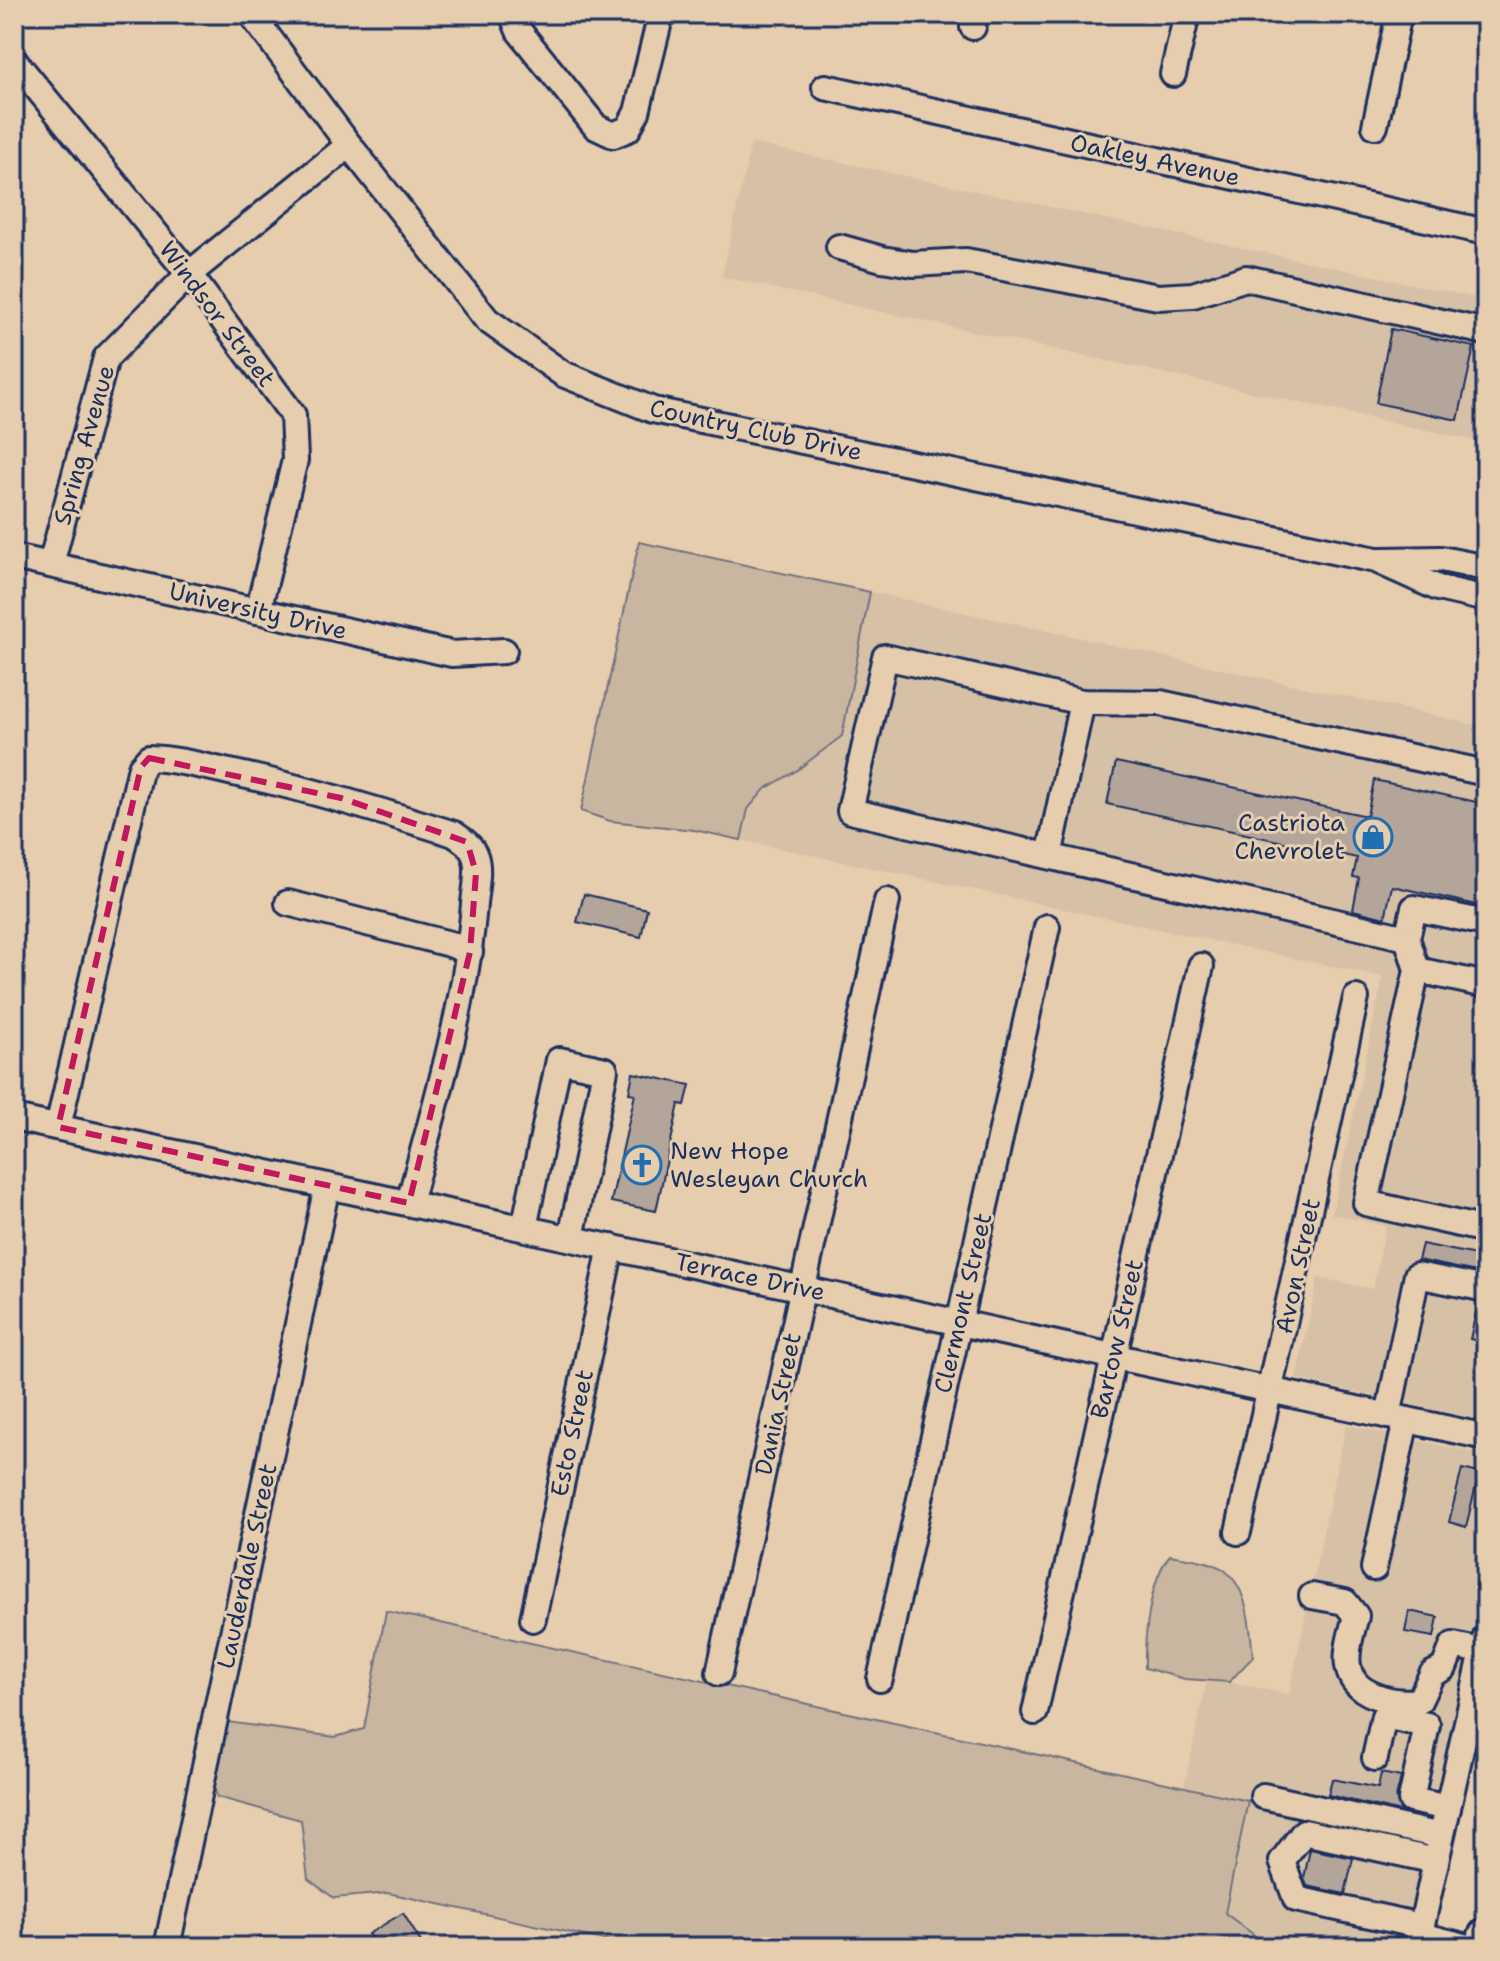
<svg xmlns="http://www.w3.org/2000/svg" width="1500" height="1961" viewBox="0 0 1500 1961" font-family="'Shantell Sans',sans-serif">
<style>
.built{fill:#d6c1a7}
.green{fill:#c8b6a1;stroke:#727280;stroke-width:2}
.building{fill:#b3a599;stroke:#1b2f5e;stroke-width:2}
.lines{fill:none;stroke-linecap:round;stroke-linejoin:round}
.minor-casing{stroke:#1b2f5e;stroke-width:30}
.highway-casing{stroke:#1b2f5e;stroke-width:40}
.minor{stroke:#e5cdad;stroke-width:24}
.highway{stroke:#e5cdad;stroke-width:34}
.marked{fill:none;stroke:#c2185b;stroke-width:6;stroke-dasharray:16 10;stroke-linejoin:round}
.labels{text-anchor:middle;stroke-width:6;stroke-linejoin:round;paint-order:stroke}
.street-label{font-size:24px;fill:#1b2f5e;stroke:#e5cdad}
.poi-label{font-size:24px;fill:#1b2f5e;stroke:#e5cdad;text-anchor:end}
</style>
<rect width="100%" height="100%" fill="#e5cdad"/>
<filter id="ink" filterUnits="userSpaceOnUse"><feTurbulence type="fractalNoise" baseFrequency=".0125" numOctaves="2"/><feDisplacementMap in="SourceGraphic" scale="16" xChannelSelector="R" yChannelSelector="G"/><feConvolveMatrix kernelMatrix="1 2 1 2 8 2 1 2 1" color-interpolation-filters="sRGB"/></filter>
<g filter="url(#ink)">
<!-- built -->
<g class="built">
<path d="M751,143l735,157v143l-764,-166z"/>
<path d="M870,592l616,135v694l-190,-42 22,-101 55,11 13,-63 -54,-12 51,-237 -642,-137 7,-32 17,-19 31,-18 46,-35z"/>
<path d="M1346,1425l140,30v220l-60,272h-156l-45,-34 23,-112 -64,-14 23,-106 22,1 60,12z"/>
</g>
<!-- green -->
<g class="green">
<path d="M639,542l231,50 -28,144 -46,35 -31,18 -17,20 -7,31 -47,-10 -84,-9 -29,-10z"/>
<path d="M1170,1555c16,3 40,5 54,15 25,18 26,59 29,87l-24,25 -44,-3 -40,-11c-1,-30 5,-90 25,-113z"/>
<path d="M386,1611l862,190 -23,112 45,34h-634l-248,-54 -54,5 -26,-19 -7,-59 -84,-23 -4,-14 15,-61 107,15 29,-8z"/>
</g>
<!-- building -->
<g class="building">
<path d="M1391,329l83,18 -16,73 -82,-17z"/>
<path d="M1116,762l251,54 7,-36 112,24v103l-94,-21 -7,32 -32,-8 6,-32 -6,-1 4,-19 -250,-54z"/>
<path d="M584,894l63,15 -6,28 -64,-15z"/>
<path d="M633,1073l57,12 -5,20 -6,-1 -23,107 -45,-9 24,-108 -6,-1z"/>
<path d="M1422,1244l64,13v17l-68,-14z"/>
<path d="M1478,1303l8,1v39l-16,-4z"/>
<path d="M1462,1469l17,4 -13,54 -17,-5z"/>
<path d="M1409,1611l29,6 -4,20 -29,-5z"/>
<path d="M1381,1773l20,4 -5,21 5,14 -73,-17 4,-16 46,9z"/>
<path d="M1310,1849l43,9 -8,36 -38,-8 -3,-8z"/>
<path d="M403,1913l21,34h-48l-8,-13z"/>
</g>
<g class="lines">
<!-- minor casing -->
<g class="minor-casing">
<g id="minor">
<path d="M251,14l98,131 138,175 76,54 90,36 723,150 62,28 48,11"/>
<path d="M512,14l7,17 77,96 17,8 15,-6 9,-17 24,-98"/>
<path d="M973,27l2,-13"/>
<path d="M14,60l175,214 104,141 2,45 -37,151"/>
<path d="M1173,74l14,-60"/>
<path d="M825,87l661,145"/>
<path d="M1375,126l24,-112"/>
<path d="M839,247l43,12 31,5 53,-3 192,36 35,-2 53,-17 240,54"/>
<path d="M14,557l438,97 52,-3"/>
<path d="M1382,560l59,-1 45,9"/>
<path d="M51,564l55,-206 83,-84 160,-129"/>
<path d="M1049,856l33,-154"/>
<path d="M288,903l162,41 20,8"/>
<path d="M1486,923l-72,-15 -7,30 10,32 -51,233 120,27"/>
<path d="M1407,938l-557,-127 35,-154 197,45 78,1 326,70"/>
<path d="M1417,970l69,15"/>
<path d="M14,1118l1472,319"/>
<path d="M58,1127l83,-360 8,-9c29,1 57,9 85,15 75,16 147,38 220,61 9,6 17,11 21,22 5,14 0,34 -1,48 -8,103 -39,200 -65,299"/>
<path d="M524,1228l35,-168 46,10 -34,168"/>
<path d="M1388,1416l29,-141 69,14"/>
<path d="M1238,1532l118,-534"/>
<path d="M1374,1568l32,-148"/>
<path d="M1312,1596l33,6 11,14c-9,33 -20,65 20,80 15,6 28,7 43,5l13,-27 12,-6 9,-23 33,7"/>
<path d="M533,1619l78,-372"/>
<path d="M719,1673l168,-772"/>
<path d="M880,1679l167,-752"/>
<path d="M1035,1712l166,-746"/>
<path d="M1375,1758l9,-42 43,9 -16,75 37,8"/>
<path d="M1263,1796l178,40"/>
<path d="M1421,1926l-125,-27 -14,-38 22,-29 132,29"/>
<path d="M1420,1935l48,12"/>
<path d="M167,1947l160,-761"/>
<path d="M1417,1947l69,-310"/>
</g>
</g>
<!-- highway casing -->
<g class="highway-casing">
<path id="highway" d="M1484,1947l2,-11"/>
</g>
<!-- minor -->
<use href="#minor" class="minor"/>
<!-- highway -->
<use href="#highway" class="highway"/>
</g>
</g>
<!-- marked area -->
<path class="marked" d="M149,758l192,40 126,44 9,31 -6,79 -61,251 -351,-76 83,-360z"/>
<!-- icons -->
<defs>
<g id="shop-ring" transform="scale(2)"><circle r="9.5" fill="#e5cdad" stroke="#1f6fb2" stroke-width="1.5"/><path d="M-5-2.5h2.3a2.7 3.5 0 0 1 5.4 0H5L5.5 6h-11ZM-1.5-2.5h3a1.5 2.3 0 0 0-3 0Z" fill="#1f6fb2"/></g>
<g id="church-ring" transform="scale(2)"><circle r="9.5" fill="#e5cdad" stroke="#1f6fb2" stroke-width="1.5"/><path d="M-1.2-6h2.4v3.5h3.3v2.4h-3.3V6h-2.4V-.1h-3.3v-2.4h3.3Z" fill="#1f6fb2"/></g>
</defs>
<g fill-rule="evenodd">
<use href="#shop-ring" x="1373" y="837"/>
<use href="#church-ring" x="642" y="1165"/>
</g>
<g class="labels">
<!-- street labels -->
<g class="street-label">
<text transform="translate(1155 160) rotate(12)" y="8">Oakley Avenue</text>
<text transform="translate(217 314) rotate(53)" y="8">Windsor Street</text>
<text transform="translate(756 430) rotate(12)" y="8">Country Club Drive</text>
<text transform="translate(84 445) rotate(-74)" y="8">Spring Avenue</text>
<text transform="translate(258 611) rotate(13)" y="8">University Drive</text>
<text transform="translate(1298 1266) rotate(-78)" y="8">Avon Street</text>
<text transform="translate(750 1277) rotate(12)" y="8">Terrace Drive</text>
<text transform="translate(963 1303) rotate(-77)" y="8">Clermont Street</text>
<text transform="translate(1117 1339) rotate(-77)" y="8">Bartow Street</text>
<text transform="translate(778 1404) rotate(-78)" y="8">Dania Street</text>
<text transform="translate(572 1433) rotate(-78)" y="8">Esto Street</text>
<text transform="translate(247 1566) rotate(-78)" y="8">Lauderdale Street</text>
</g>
<!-- poi labels -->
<g class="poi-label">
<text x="1345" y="831">Castriota<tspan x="1345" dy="28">Chevrolet</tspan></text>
<text x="670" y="1159" text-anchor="start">New Hope<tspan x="670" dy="28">Wesleyan Church</tspan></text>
</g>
</g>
<!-- margin -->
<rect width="1500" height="1961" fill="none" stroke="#e5cdad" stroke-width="48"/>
<rect x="24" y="24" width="1452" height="1913" fill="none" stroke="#1b2f5e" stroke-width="3" filter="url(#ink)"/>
</svg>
